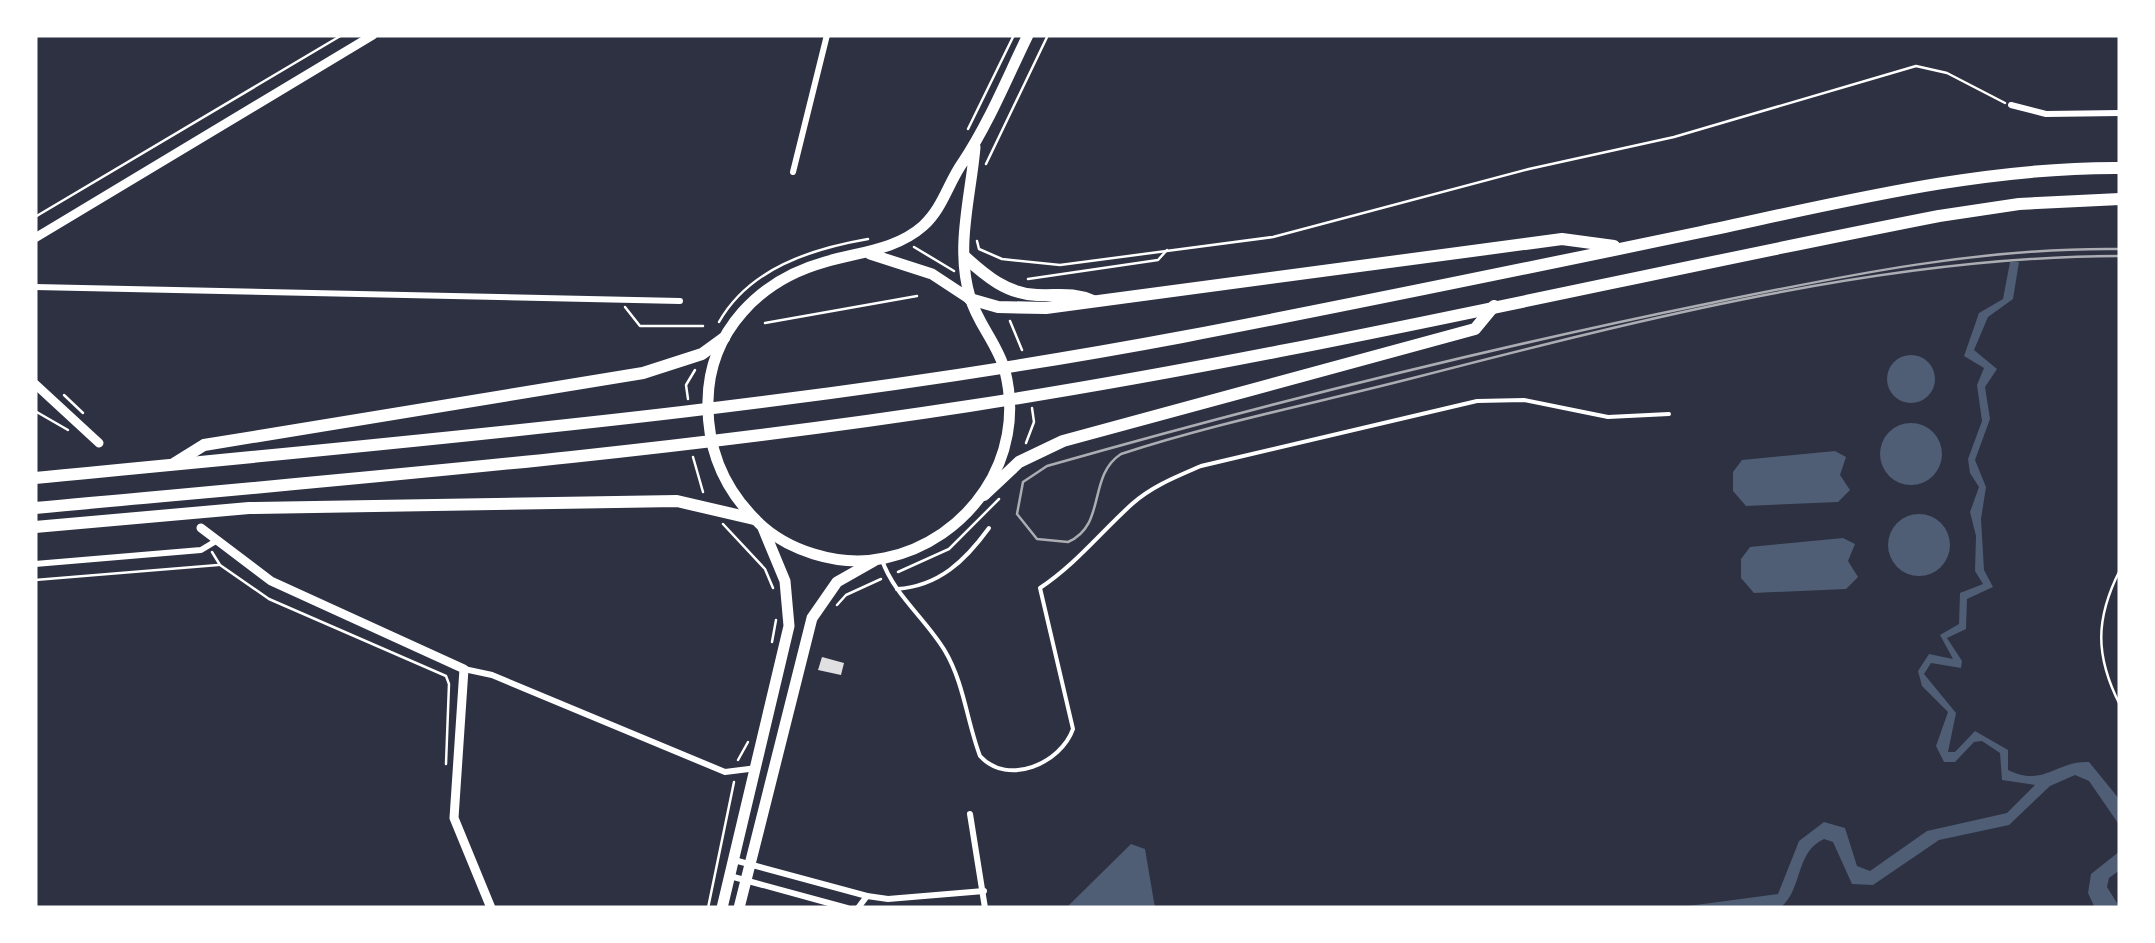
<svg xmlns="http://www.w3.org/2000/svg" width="2155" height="943" viewBox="0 0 2155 943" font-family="Jost,sans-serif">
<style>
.water{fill:#4f5d75}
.building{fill:#e0e0e3}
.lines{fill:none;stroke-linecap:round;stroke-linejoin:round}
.path{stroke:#fff;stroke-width:2.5}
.service{stroke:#fff;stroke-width:4}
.minor{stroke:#fff;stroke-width:6}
.tertiary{stroke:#fff;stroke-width:9}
.primary{stroke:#fff;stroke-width:11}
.motorway{stroke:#fff;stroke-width:12}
.tram{stroke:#abadb3;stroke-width:2.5}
</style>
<rect width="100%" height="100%" fill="#2d3142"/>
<!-- water -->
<g class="water">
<path d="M2010,262h9l-6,37 -25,18 -14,33 23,19 -12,18 5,32 -15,41 11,27 -5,32 3,51 9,17 -26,12 -1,30 -19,9 15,23 -1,7 -30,-5 -7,11 32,39 -8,39h7l20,-21 33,19v20c36,18 49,-10 81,-8l31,38v26l-31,-45 -14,-6 -25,11 -41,39 -70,15 -66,45 -21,-1 -19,-42 -9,-3c-29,13 -21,50 -43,68l-108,1 105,-14 21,-53 25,-19 21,6 12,38 13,5 57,-40 80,-18 28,-28 -33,-5 -2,-27 -18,-12 -8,1 -19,20h-11l-8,-16 12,-34 -26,-26 -4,-15 11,-17 24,5 -13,-24 19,-11 1,-31 23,-9 -8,-13 1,-35 -6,-24 9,-25 -9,-14 -2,-14 14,-38 -5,-36 7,-17 -20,-12 15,-43 24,-14z"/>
<circle cx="1911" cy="379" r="24"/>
<circle cx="1911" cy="454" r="31"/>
<path d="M1835,451l11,6 -6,18 10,15 -12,12 -92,4 -13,-15v-19l9,-12z"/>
<circle cx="1919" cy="545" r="31"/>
<path d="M1843,538l12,6 -7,17 10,16 -12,12 -92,4 -13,-15v-19l9,-12z"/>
<path d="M1131,844l14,5 10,59h-89z"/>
<path d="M2120,851v19l-11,8 -2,9 13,21h-25l-7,-15 3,-19z"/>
</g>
<!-- building -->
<path class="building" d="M822,657l22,6 -3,12 -23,-5z"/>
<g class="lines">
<!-- path -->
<g class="path">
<path d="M968,129l46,-94"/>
<path d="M986,164l62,-129"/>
<path d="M35,217l307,-182"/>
<path d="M977,241l2,8 23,10 58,6 213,-28 256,-68 145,-32 242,-71 31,7 58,30"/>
<path d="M914,247l40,24"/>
<path d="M1028,279l130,-19 9,-10"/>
<path d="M625,307l15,19h63"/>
<path d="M1010,321l12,29"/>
<path d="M719,322c30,-53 91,-73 149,-83"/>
<path d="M765,323l152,-27"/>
<path d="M64,395l19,18"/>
<path d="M688,399l-2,-14 9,-15"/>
<path d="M35,411l33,19"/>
<path d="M1026,443l8,-21 -2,-14"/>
<path d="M693,457l10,35"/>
<path d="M723,524l42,45 8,19"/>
<path d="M212,552l8,13 49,34 177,77 3,8 -3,80"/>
<path d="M2120,570c-25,49 -25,86 0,135"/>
<path d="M898,572l51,-23 50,-50"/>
<path d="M35,580l183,-15"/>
<path d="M837,605l9,-10 35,-16"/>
<path d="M772,642l4,-22"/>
<path d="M738,760l10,-18"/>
<path d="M708,908l26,-126"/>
</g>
<!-- service -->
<g class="service">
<path d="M882,560c12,35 44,59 63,91 19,32 22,71 35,105 28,31 81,7 93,-27l-33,-141c36,-24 60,-55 92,-84 20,-18 46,-28 69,-38l276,-65 47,-1 84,17 61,-3"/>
<path d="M897,589c42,-3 68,-28 92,-61"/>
</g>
<!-- minor -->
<g class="minor">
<path d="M2011,105l35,9 74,-1"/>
<path d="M793,172l34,-137"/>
<path d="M35,287l645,14"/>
<path d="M35,564l166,-14 15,-9"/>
<path d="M464,669l28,6 233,97 32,-4"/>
<path d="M970,814l15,94"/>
<path d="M734,860l133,36 -9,12"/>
<path d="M730,876l117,32"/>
<path d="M867,896l21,3 96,-8"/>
</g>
<!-- tertiary -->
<g class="tertiary">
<path d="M35,238l338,-203"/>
<path d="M35,384l64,59"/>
<path d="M201,528l70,53 193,88 -10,149 37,90"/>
</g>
<!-- primary -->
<g class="primary">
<path d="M975,147c-4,49 -20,100 -5,150 7,26 28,47 35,74 22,87 -36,169 -120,187 -45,10 -101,-7 -132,-41 -31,-32 -46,-71 -45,-116 1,-70 52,-121 117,-139 34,-10 71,-12 98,-36 20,-18 25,-43 40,-64 26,-39 44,-84 65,-127"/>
<path d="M870,254l62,20 38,25"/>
<path d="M722,908l67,-282 -4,-45 -22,-53"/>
<path d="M739,908l73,-290 25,-36 37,-21"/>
</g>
<!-- motorway -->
<g class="motorway">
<path d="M965,257c21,19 42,37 72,38 22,1 35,-3 56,6"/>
<path d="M970,299l28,8 48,1 516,-69 52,7"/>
<path d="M175,463l29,-18 439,-72 59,-19 22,-16"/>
<path d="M35,478c387,-38 764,-69 1147,-141 173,-33 346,-69 519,-105 137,-29 278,-65 419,-64"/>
<path d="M984,495l35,-33 44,-21 412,-112 19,-23"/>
<path d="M35,508c312,-29 624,-54 934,-102 325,-50 647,-127 970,-190l80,-12 101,-5"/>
<path d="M35,527l214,-19 428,-7 77,18"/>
</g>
<!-- tram -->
<path class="tram" d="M2120,249c-141,-2 -282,28 -419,56 -220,45 -439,100 -654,161l-24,16 -6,32 20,25 31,3c39,-17 19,-66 53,-88 95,-31 195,-51 292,-76 225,-58 475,-122 707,-122"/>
</g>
<!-- border -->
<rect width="2155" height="943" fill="none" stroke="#ffffff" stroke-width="75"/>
</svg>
